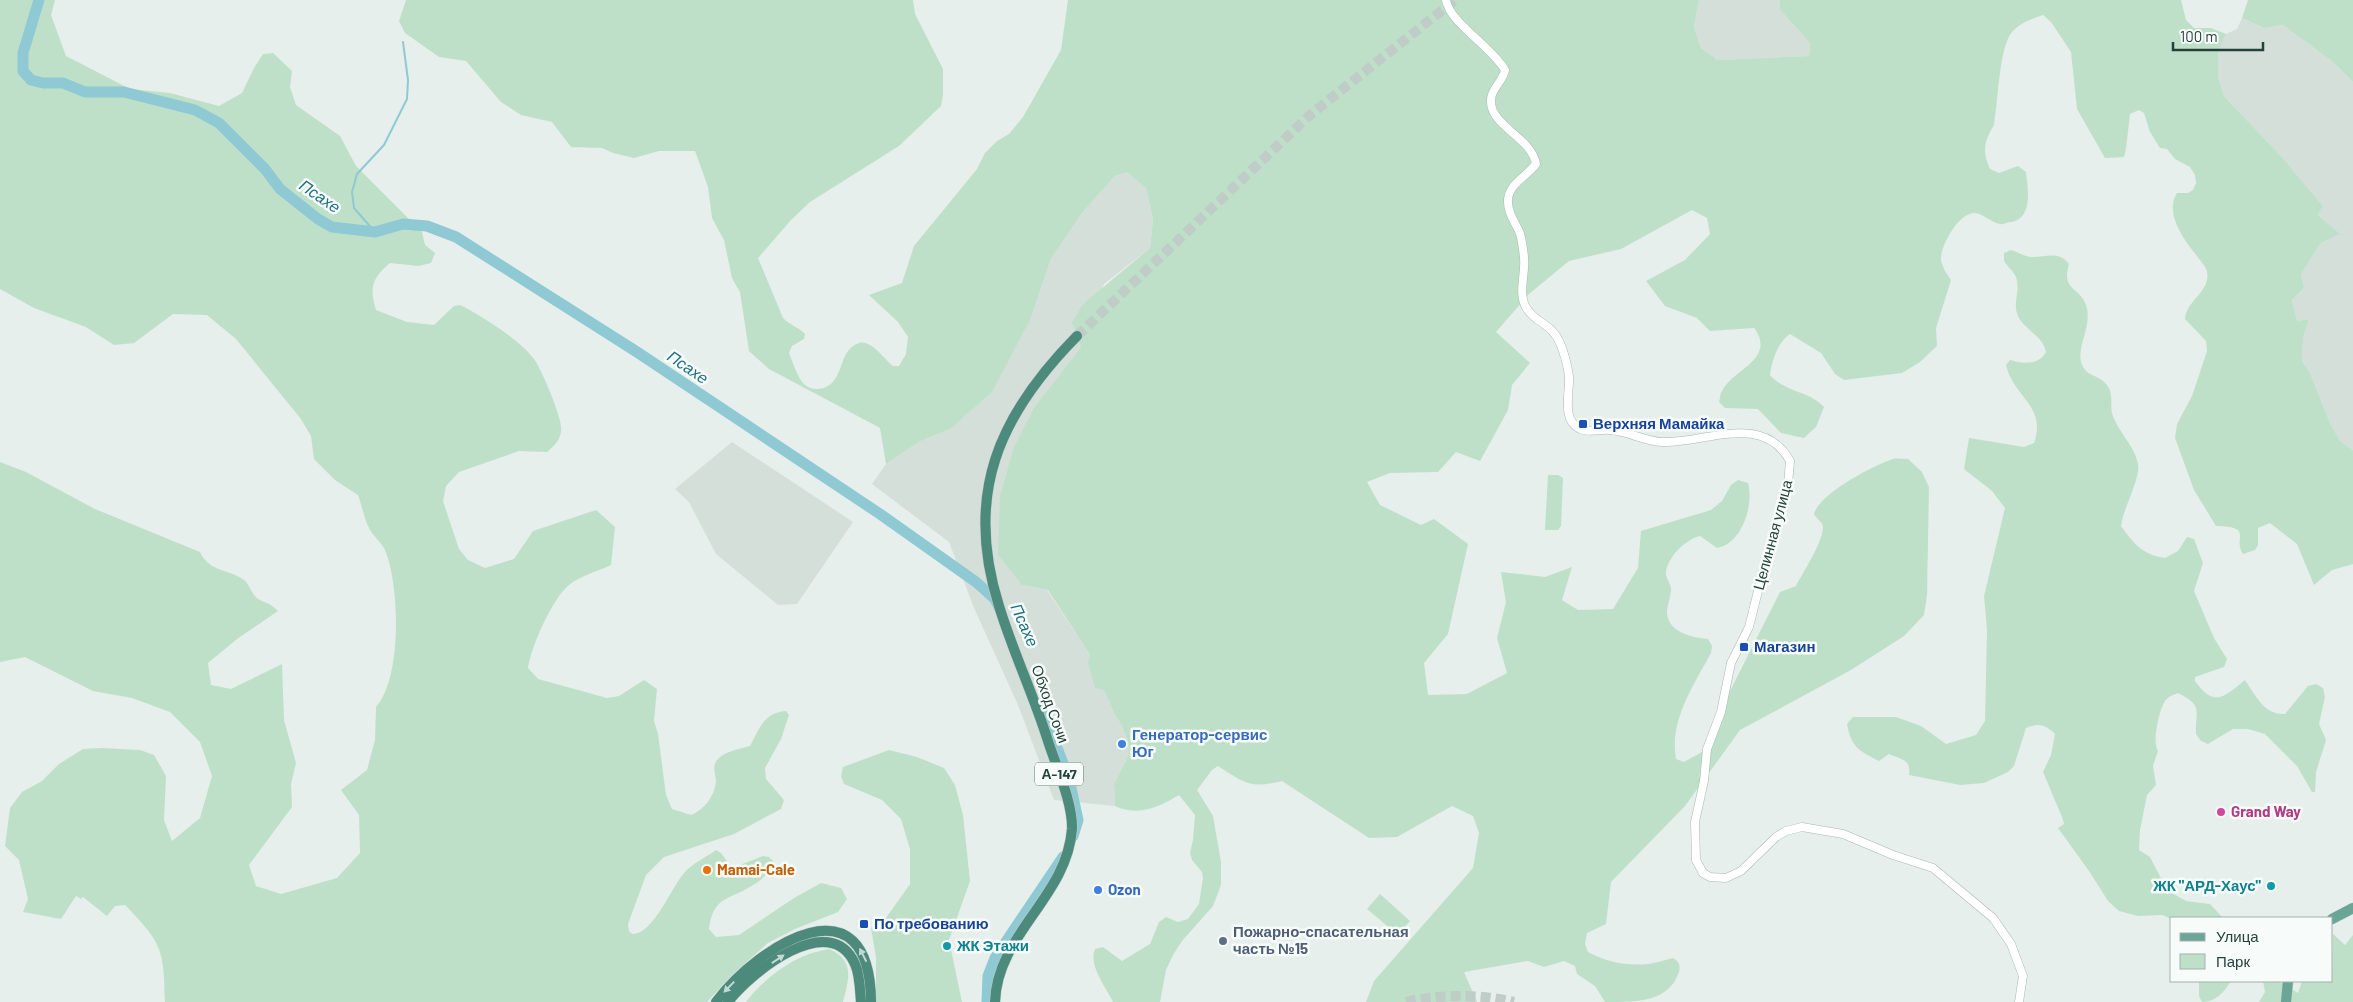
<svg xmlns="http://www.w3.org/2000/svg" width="2353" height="1002" viewBox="0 0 2353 1002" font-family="Barlow,sans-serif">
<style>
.built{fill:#d4dfda}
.green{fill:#bfe0c8}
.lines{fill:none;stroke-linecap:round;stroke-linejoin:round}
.stream{stroke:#8ec9d4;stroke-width:2}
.river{stroke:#8ec9d4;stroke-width:11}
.primary-tunnel{stroke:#bfccc8;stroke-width:10;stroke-dasharray:10 5;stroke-linecap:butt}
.trunk-tunnel{stroke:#bfccc8;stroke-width:10;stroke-dasharray:10 5;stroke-linecap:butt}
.tertiary-casing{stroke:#a8b8b2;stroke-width:9}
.primary-casing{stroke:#c2cac8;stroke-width:11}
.trunk-casing{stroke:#c2cac8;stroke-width:11}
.tertiary{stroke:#fff;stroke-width:8}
.primary{stroke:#6aa596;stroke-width:10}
.trunk{stroke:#4c8a7c;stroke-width:10}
.oneway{fill:#c4d9d4}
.transit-dot{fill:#1a4fb4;stroke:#f7fbf9;stroke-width:2}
.shop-dot{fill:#3f7fe0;stroke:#f7fbf9;stroke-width:2}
.hotel-dot{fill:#d1479c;stroke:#f7fbf9;stroke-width:2}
.food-dot{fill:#e8710a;stroke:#f7fbf9;stroke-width:2}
.culture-dot{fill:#0f9aa8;stroke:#f7fbf9;stroke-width:2}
.service-dot{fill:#5c6f8a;stroke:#f7fbf9;stroke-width:2}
.labels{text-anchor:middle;stroke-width:5;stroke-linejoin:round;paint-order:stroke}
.shield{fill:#f7fbf9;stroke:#637a73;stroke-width:1}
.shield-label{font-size:14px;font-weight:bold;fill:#24423a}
.transit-label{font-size:15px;font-weight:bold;fill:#164399;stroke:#f7fbf9;text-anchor:start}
.street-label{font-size:15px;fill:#24423a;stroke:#f7fbf9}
.shop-label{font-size:15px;font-weight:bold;fill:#366cbe;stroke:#f7fbf9;text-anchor:start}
.hotel-label{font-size:15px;font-weight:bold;fill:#b23c85;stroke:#f7fbf9;text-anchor:start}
.food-label{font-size:15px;font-weight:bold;fill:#c56008;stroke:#f7fbf9;text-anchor:start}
.culture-label{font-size:15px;font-weight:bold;fill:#0d838f;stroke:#f7fbf9;text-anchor:end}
.service-label{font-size:15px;font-weight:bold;fill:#4e5e75;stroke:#f7fbf9;text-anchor:start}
.water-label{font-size:16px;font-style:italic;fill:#1c6f80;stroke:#f7fbf9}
</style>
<rect width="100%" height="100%" fill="#e6efeb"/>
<!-- built -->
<g class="built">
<path d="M1699,0h81l-1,9 31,34 -1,13 -91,4 -17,-12 -7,-21z"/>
<path d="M2242,18l22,10 19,-3 50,37 20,20v368l-13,-9 -10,-18 -20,-50 -8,-12 1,-23 6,-19 -12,2 -5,-21 12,-12 -3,-14 20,-31 18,-9 -21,-19 5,-9 -42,-50 -57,-60 -6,-19v-26l8,-17 11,-5z"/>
<path d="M1127,171l19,17 7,31 -3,29 -46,36 -23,63 -46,59 -13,179 25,5 43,65 24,58 8,13 7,19v9l-15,30 1,22 -61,-6 -36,-95 -44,-97 -25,-66 -77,-58 14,-20 33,-22 31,-13 81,-111 20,-59 31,-46 33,-37z"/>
<path d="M732,442l121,80 -56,82 -19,1 -62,-51 -27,-52 -14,-13z"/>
</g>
<!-- green -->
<g class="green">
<path d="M0,0h55l-4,15 15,41 64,33 40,4 49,13 23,-13 12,-25 9,-14 10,-1 19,18 -2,16 6,18 44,31 16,30 66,66 3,13 10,8 -4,10 -13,3 -28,-3c-18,15 -21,25 -14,47l31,12 27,3 20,-19 6,-1c21,10 61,36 74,54 7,9 27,57 27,68 1,12 -6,18 -14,25l-28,-1 -60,21 -13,14 -3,15 16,48 9,11 17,8 29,-9 19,-28 63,-21 19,17 -4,38c-13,6 -31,11 -42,20 -17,14 -38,62 -41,83l10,11 69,19 12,-2 25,-16 13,9 -3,32 4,13 8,61 6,14 19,6c13,-5 23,-18 25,-33 0,-8 -5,-16 2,-23 7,-8 22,-10 32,-13 10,-18 13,-33 36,-35l3,4 -8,24 -16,29 1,11 18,21 -3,9 -47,25 -70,23 -18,18 -18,49 1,7 3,3c21,1 39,-46 52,-61 8,-9 22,-16 32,-23l5,3 11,15 31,-12 6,1 4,4 1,6c-7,6 -13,14 -21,18 -22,15 -40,10 -44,44l7,8 23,-2 55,-37 27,-15 20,5 6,11 -9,13 -43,17 -27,14 -36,32 -25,27h-542c-1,-53 -3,-59 -40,-97l-10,1 -8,10 -24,-19 -2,2 -5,-3 -15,23 -38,-7 5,-13 -9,-39 -14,-14 5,-38 12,-16 20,-11 17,-17 24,-15 19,-1 38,2 14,5 12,21 -2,44 8,21 28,-23 12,-42 -12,-34 -30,-30 -38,-14 -39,-7 -68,-34 -25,5v-200l26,10 69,37 105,43c9,20 29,17 44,28 6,5 8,15 14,19 9,5 11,3 20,12l-41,28 -29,24 3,22 20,4 51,-25 2,56 12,43 -5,21 1,23 -43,58 7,21 25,8 56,-16 23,-25 -1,-38 -18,-25 26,-20 8,-30 1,-33c26,-29 24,-121 9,-157 -4,-8 -12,-14 -16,-22 -5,-10 -7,-22 -11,-33l-23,-15 -21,-21 -3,-23 -10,-17 -65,-80 -29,-24 -34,-1 -39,29 -20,2 -28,-18 -52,-19 -34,-19z"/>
<path d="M406,0h507l2,14 28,55v26l-2,11 -42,40 -89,56 -19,18 -33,38 25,60c7,7 15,9 22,16l-1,5 -12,7 -3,7c6,14 11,38 29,36 28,-2 18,-39 41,-46 12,-4 26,17 34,23h6l7,-12 2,-17 -10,-15 -29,-27 33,-12 12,-37 63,-77 8,-16 12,-12 12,-7 14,-17 38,-67 7,-50h631l-5,27 7,21 17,12 91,-4 1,-13 -31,-34 1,-9h401l5,20 8,8h17l15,6 -8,17v26l6,19 57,60 42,50 -5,9 22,19 -19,9 -20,31 3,14 -12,12 5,21 12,-2 -6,19 -1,23 8,12 20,50 10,18 13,9v114l-21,6 -18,15 -17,-41 -27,-21 -12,5v17l-3,5 -12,4c-11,-16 12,-27 -27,-28l-22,-36 -19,-52 2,-14 15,-28 15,-45 -1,-10 -21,-22c1,-18 26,-28 22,-47 -1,-6 -7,-11 -10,-16 -13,-16 -33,-43 -20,-63h11l5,-3 3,-7 -1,-8 -5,-8 -15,-8 -8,-10 -7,-1 -10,-16 -6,-19 -5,-3 -9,4 -4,35 -2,8 -19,1 -28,-49 -6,-57 -20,-30 -8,-7c-12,4 -23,8 -31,17 -13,15 -14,71 -18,93 -10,16 -12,27 -4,44l9,4 19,-7 8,6c2,17 7,45 -14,50 -4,0 -9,3 -12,2 -8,-1 -16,-10 -25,-11 -16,-1 -35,33 -34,47 1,7 6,14 10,20l-15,48 1,18 -17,16 -18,11 -58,7 -9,-6 -14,-21 -31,-19c-12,8 -18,26 -20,41 14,17 40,16 54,32l-8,20 -12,11 -23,-5 -23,-24 -33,-1 -6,-6c1,-3 1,-8 3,-11 11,-22 55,-32 32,-63l-44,3 -13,-13 -32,-12 -19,-25 39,-21 25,-26 -3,-16 -15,-8 -71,39 -52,12 -40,33 -33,38 34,31 -18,22 -4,25 -28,51 -24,-9 -18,20 -48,1 -23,9 13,23 41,20 13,-6 34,25 -20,90 -24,29 4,32 39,-1 40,-21 -10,-35 9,-36 -5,-30 44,5 27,-10 -10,33 16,10 35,-1 25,-41 3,-37 70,-21 11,-9 9,-16 7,-5 10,3c6,22 -6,61 -31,65l-17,-12c-14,3 -35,23 -34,39 1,5 5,9 5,14 0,8 -4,16 -4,23 0,20 26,26 41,27l4,7 -1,7c-17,32 -42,67 -35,106l8,3 25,-14 18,-51 53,-105 16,-6c7,-14 27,-44 27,-59 0,-5 -7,-8 -9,-13 5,-20 58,-48 79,-55 4,-1 10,0 15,0l14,13 7,15 -2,108 -3,20 -20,21 -53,34 -111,60 -55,76 -74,76 -5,42 -19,9 -2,11 3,8c20,11 47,16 70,10 5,-1 10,-3 15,-4 7,4 8,9 5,17 -12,27 -40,27 -73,27l-10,-16 -18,-12 -2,-8 -11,-5 -20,6 -16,-6 -64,11 13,30h-111l8,-21 99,-113 6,-35 -6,-17 -21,-10 -55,31 -28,1 -87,-57c-33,8 -37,2 -64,-15l-6,4 -15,20 16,26 8,46v23l-8,21 -31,35 -9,14 -7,15 -6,32h-47c-7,-15 -25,-37 -18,-53l8,-2 19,14 28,-17 9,-22 7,-5 12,5 10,-3 11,-15 4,-26 -1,-6 -10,-12 -2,-7 3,-13 2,-25 -16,-20c-20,12 -41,22 -64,11l-1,-22 15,-30v-9l-7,-19 -8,-13 -10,-23 -9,-2 -7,-25 2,-8 -42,-65 -26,-5 -24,-30 2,-59 14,-49 21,-41 46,-59 -9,-24 10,-18 68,-57 3,-29 -7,-31 -19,-16 -12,4 -33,37 -31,46 -20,59 -39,74 -42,37 -31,13 -33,22 -6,-36 -111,-59 -20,-18 -9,-59 -8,-14 -8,-38 -12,-22 -4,-31 -13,-36h-36l-25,7 -21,-5 -11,-5 -31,-1 -19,-25 -31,-7 -20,-13 -35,-41 -27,-4 -34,-24 -6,-12z"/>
<path d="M2248,0h105v82l-20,-20 -50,-37 -19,3 -22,-10z"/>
<path d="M2011,250c6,2 13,6 19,7 15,1 28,-7 39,7 -8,27 10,22 17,41 7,19 -9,40 -5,57 4,15 17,12 25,22 8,9 4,18 6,29 5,18 23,33 26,51 3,14 -15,44 -17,62 13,18 22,29 44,32l13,-7 9,-14 7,2 9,24 -9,28 20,47 13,21 -3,8 -29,10v4c19,27 29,16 50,-1 11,16 19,35 40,34l23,-28 8,-2 7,4 2,9 -6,27 7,16 -10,32 -1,20h-3l-15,-26 -32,-32 -17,-5h-15l-25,15 -7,-3 -5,-7c-1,-24 8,-28 -18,-41 -5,2 -9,3 -13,8 -6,9 -13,42 -7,50l-5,15 3,19 -9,10 -7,35 -1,20 11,7 15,29 7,7 14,8 24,3 13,14 -51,1 -10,-4 -24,1 -19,-5 -11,-10 -19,-30 -31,-43 6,-4 -2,-7 -19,-45 8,-17 4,-21c-10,-10 -17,-11 -29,-6l-12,38 -6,6 -24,11 -24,2 -51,-10c2,-16 -7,-15 -20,-21l-10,7c-20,-10 -28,-14 -32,-37l6,-7h43l25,9 25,18 30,-9 9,-14 2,-91 -3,-34 21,-88 -13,-17 -28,-22 5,-31 55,9 10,-4c13,-37 -20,-45 -28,-78l4,-5c14,4 29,5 36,-8 -3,-17 -22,-22 -28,-36 -6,-14 3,-25 -2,-39 -2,-5 -9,-11 -12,-16v-8z"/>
<path d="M1548,475h10l5,3 -2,48 -3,4h-13z"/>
<path d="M889,750l28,7 27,11 11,17 8,30 7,66 -21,59 13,62h-86v-45l-5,-29 15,-10 24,-34v-35l-9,-30 -19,-19 -38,-16 -3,-8 2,-9z"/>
<path d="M1380,894l30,27 -12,14 -31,-26z"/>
<path d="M2333,934l12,11 8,-10v67h-94l6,-10 -2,-11h15l20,12 4,-12h30z"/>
<path d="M829,949c26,11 20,30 14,53h-97c20,-26 50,-48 83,-53z"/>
<path d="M2199,981h32c-7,11 -15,21 -29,21l-3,-6z"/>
</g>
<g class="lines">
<!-- stream -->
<path class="stream" d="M375,232l-21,-24 -2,-16 5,-18 27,-29 23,-46 1,-19 -5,-38"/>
<!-- river -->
<g class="river">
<path d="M39,0l-16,53v18l8,9 12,3h20l22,9h39l71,18 24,13 46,46 15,20 38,30 14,8 43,5 28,-8 24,2 29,11 181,115 243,162 96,68 19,17 5,10"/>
<path d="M1042,709l27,70 9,41 -5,16"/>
<path d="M987,1002l1,-26 7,-18 68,-101"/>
</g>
<!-- primary-tunnel -->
<path class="primary-tunnel" d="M1406,1002c35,-8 73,-8 108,0"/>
<!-- trunk-tunnel -->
<path class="trunk-tunnel" d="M1077,336l233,-221 145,-115"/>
<!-- tertiary casing -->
<g class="tertiary-casing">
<path id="tertiary" d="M1446,0c3,22 46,47 59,70 -2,12 -15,19 -14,32 0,24 41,36 45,62 -9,12 -26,19 -28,35 -1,12 6,22 11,32 3,7 4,18 5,26 2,16 -7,38 3,52 13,18 27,13 36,42 3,9 5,17 6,26 1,16 -8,43 11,52 9,4 21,0 30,1 18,1 33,11 52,12 43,2 100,-31 128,19l-2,23 -24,83 -15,60 -18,36 -10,49 -14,37 -3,32 -9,41 1,38 7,13 7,4 16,1 15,-7 35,-34 10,-6 16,-4 41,7 50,21 40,13 60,50 18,26 12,32 -4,26"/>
</g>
<!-- primary casing -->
<g class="primary-casing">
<g id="primary">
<path d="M2332,919l21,-11"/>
<path d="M2286,1002l2,-21"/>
</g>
</g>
<!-- trunk casing -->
<g class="trunk-casing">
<g id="trunk">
<path d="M716,1002c44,-58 154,-126 155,0"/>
<path d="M728,1002c22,-29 102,-94 127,-38 5,11 5,26 6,38"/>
<path d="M995,1002c2,-68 72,-105 77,-173 1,-26 -16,-63 -24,-88 -14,-45 -35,-89 -49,-135 -35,-111 -1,-190 78,-270"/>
</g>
</g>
<!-- tertiary -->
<use href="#tertiary" class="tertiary"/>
<!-- primary -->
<use href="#primary" class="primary"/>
<!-- trunk -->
<use href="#trunk" class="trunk"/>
</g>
<!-- one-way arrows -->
<defs><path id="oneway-solid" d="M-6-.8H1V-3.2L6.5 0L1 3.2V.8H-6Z" transform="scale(1.25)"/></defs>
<g class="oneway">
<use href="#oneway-solid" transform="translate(863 955) rotate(-117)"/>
<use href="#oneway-solid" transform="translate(778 959) rotate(-34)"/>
<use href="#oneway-solid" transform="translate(729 987) rotate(134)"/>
</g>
<!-- markers -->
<g class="transit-dot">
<rect x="1578" y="419" width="10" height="10" rx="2.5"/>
<rect x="1739" y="642" width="10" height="10" rx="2.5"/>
<rect x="859" y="919" width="10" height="10" rx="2.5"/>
</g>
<g class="shop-dot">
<circle cx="1122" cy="744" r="5"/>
<circle cx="1098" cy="890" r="5"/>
</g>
<circle class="hotel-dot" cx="2221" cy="812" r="5"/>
<circle class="food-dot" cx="707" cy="870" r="5"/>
<g class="culture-dot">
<circle cx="2271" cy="886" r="5"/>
<circle cx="947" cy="946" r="5"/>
</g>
<circle class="service-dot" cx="1223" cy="941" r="5"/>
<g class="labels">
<!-- shield labels -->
<rect class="shield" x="1035" y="762.5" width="48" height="23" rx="4"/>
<g class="shield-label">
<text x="1059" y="779">А-147</text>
</g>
<!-- transit labels -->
<g class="transit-label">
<text x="1593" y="429">Верхняя Мамайка</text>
<text x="1754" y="652">Магазин</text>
<text x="874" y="929">По требованию</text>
</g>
<!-- street labels -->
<g class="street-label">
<text transform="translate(1773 535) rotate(-75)" y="5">Целинная улица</text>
<text transform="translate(1050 704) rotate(70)" y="5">Обход Сочи</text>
</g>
<!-- shop labels -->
<g class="shop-label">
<text x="1132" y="740">Генератор-сервис<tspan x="1132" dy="17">Юг</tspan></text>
<text x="1108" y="895">Ozon</text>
</g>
<!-- hotel labels -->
<g class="hotel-label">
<text x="2231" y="817">Grand Way</text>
</g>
<!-- food labels -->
<g class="food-label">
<text x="717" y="875">Mamai-Cale</text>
</g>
<!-- culture labels -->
<g class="culture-label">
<text x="2261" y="891">ЖК "АРД-Хаус"</text>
<text x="957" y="951" text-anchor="start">ЖК Этажи</text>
</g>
<!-- service labels -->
<g class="service-label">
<text x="1233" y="937">Пожарно-спасательная<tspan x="1233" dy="17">часть №15</tspan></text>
</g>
<!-- water labels -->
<g class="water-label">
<text transform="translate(320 196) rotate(34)" y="6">Псахе</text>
<text transform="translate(688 367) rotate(34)" y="6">Псахе</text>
<text transform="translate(1025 625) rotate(66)" y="6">Псахе</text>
</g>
</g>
<!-- legend -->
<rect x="2170" y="917" width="162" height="65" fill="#f7fbf9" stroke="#a3b1ad"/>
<rect x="2180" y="933" width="25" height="8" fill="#6aa596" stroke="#a3b1ad"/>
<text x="2216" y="942" font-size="15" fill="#24423a">Улица</text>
<rect x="2180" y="954" width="25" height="15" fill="#bfe0c8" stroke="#a3b1ad"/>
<text x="2216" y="967" font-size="15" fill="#24423a">Парк</text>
<!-- scale -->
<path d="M2173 42v8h90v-8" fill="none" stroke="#24423a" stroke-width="2.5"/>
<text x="2180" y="42" font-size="15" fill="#24423a" stroke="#f7fbf9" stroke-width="4" paint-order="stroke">100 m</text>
</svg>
